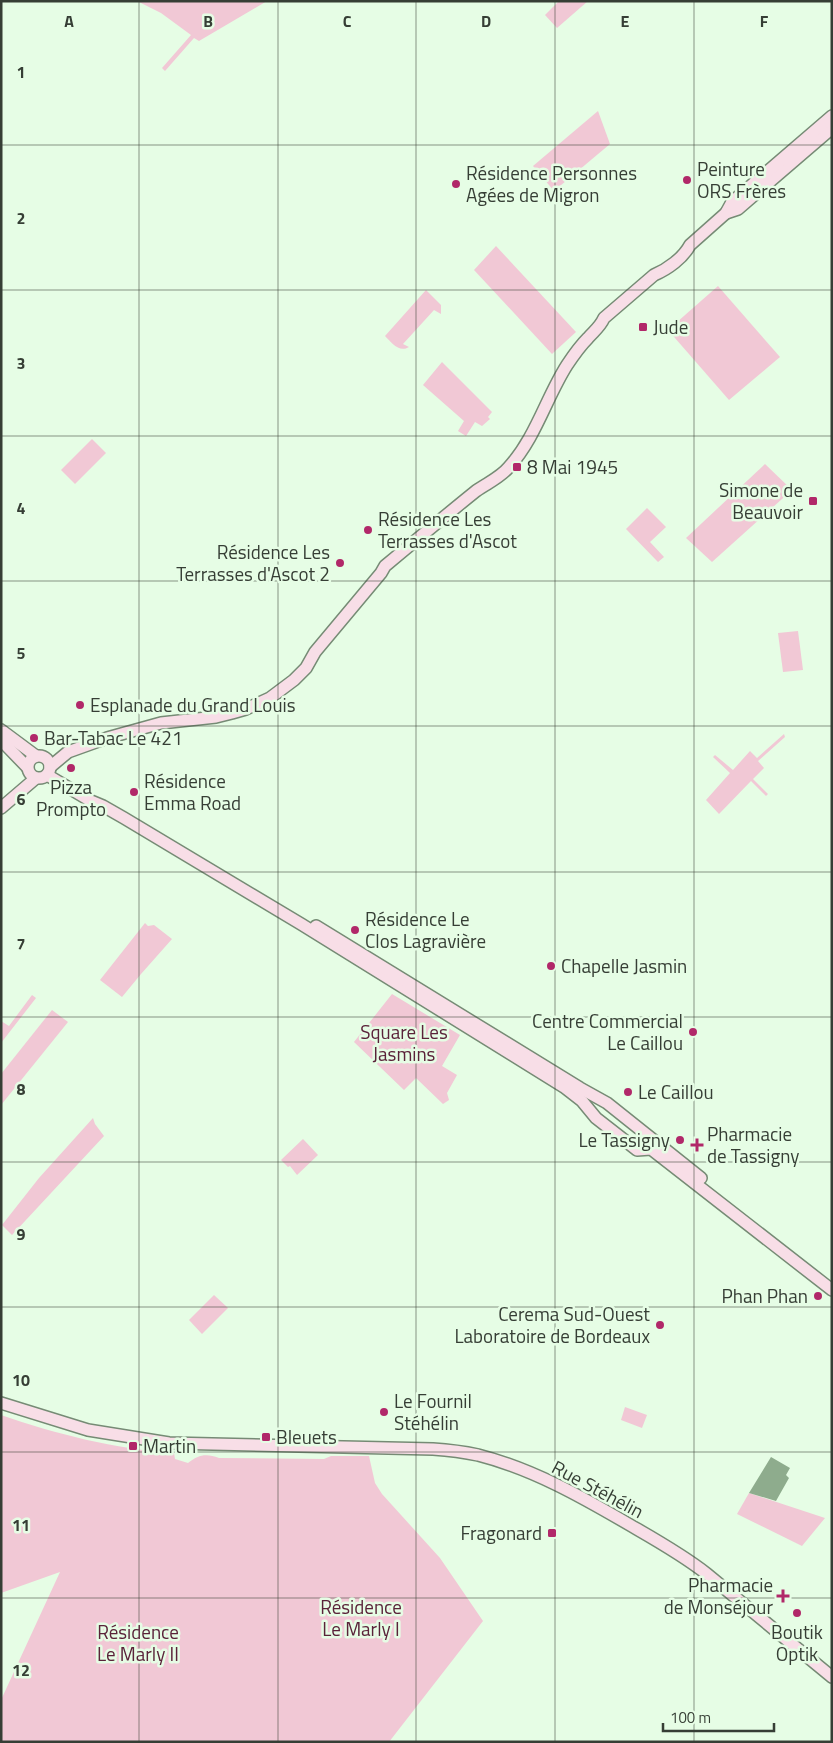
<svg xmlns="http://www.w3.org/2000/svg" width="833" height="1743" viewBox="0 0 833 1743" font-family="'Titillium Web',sans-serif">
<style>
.green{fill:#f1c8d5}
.water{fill:#8eac8d}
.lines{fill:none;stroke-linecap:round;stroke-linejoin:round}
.secondary-casing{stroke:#768b75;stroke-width:14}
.secondary{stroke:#f8dee7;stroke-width:11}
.grid{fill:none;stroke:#363e35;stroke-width:1;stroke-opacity:0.55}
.poi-dot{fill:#b12869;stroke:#e6fde5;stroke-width:2}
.labels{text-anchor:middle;stroke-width:5;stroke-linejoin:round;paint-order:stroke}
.poi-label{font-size:19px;fill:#363e35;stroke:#e6fde5;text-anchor:start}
.park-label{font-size:19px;fill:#5a2239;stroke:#e6fde5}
.street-label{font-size:19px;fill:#363e35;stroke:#e6fde5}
.grid-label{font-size:16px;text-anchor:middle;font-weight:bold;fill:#363e35;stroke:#e6fde5;stroke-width:5;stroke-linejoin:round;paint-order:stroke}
</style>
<rect width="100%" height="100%" fill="#e6fde5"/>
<!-- green -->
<g class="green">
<path d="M137,1h130l-68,40 -5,-3 -29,33 -3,-3 29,-33 -30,-22z"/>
<path d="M559,1h29l-31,27 -12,-13z"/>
<path d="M598,111l12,33 -56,47 -21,-25z"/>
<path d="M496,246l80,86 -24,22 -78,-84z"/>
<path d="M718,286l62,71 -51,43 -61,-70z"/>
<path d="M426,290l15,15v9l-7,-4 -31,34 6,3c-10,6 -17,-4 -24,-11z"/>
<path d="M442,362l50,50 -4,5 2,2 -8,7 -7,-4 -9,14 -8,-5 6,-10 -41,-36z"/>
<path d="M92,439l14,14 -31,31 -14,-14z"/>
<path d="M765,464l27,26 -80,72 -26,-24z"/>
<path d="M647,508l19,19 -16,15 14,15 -6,5 -32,-33z"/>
<path d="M798,631l5,39 -20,2 -5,-39z"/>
<path d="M784,734l1,3 -27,24 6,7 -11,11 15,15 -2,2 -15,-15 -32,33 -13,-14 24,-27 -17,-16 2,-2 18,15 17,-19 7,7z"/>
<path d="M145,923l3,3 6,-1 18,14 -31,35 -19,23 -22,-17z"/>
<path d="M392,994l68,41 -18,31 15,9 -10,18 2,7 -6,4 -27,-26 -12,12 -50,-48z"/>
<path d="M32,995l4,3 -35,45v-22l8,5z"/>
<path d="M52,1010l16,12 -67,83v-31z"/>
<path d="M93,1118l2,6 9,12 -92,99 -10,-10 37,-47z"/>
<path d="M303,1139l15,16 -21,20 -7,-9 -2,1 -7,-7z"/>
<path d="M214,1295l14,13 -26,26 -13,-14z"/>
<path d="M625,1407l22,8 -5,13 -21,-8z"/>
<path d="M1,1415c55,19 114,34 173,38l1,6 13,4c10,-8 18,-10 31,-5l105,1 7,-3h38l6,27 7,11 58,64 43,63 -94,121h-388v-42l59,-128 -59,21z"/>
<path d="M749,1493l76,25 -23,28 -65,-32z"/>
</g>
<!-- water -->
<path class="water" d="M771,1457l19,11 -4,7 3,3 -13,23 -27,-8z"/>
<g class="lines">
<!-- secondary casing -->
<g class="secondary-casing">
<g id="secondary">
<path d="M726,213l12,-4 94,-81"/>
<path d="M1,730l35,26"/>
<path d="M1,740l26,27"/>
<circle cx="39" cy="767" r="11"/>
<path d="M50,767l18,-15 39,-14 54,-15 55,-6 16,-4 14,-4 24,-11 24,-18 12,-12 9,-16 66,-79 4,-7c30,-25 60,-50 91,-75 11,-8 24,-13 33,-24 27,-30 37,-69 58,-102 6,-9 13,-19 21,-27 6,-7 12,-11 16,-20l50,-43c14,-6 29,-17 36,-30l36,-32 6,-11 100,-86"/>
<path d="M47,775l44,26 12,5 21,12 177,106 263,163 18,14 14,17 41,32 14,-1 181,141"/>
<path d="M1,808l35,-30"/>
<path d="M316,926l264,162 27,15 94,75"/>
<path d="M1,1403l87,27 81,13 264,6c15,1 31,3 45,6 55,14 104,42 152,70 26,15 53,30 77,49l125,103"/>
</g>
</g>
<!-- secondary -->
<use href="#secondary" class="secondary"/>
</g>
<!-- grid -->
<path class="grid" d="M139,1v1741M278,1v1741M416,1v1741M555,1v1741M694,1v1741M1,145h831M1,290h831M1,436h831M1,581h831M1,726h831M1,872h831M1,1017h831M1,1162h831M1,1307h831M1,1452h831M1,1598h831"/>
<!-- markers -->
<g class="poi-dot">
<circle cx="687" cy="180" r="5"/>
<circle cx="456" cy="184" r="5"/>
<rect x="638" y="322" width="10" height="10" rx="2.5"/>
<rect x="512" y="462" width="10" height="10" rx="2.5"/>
<rect x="808" y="496" width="10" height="10" rx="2.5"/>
<circle cx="368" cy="530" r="5"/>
<circle cx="340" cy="563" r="5"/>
<circle cx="80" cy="705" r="5"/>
<circle cx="34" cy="738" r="5"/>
<circle cx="71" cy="768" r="5"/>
<circle cx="134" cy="792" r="5"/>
<circle cx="355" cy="930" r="5"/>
<circle cx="551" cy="966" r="5"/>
<circle cx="693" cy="1032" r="5"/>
<circle cx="628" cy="1092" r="5"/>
<circle cx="680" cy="1140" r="5"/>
<path d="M694.5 1137.5h5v5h5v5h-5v5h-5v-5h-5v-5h5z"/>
<circle cx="818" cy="1296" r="5"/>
<circle cx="660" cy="1325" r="5"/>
<circle cx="384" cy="1412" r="5"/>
<rect x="261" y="1432" width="10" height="10" rx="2.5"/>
<rect x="128" y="1441" width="10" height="10" rx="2.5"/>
<rect x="547" y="1528" width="10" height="10" rx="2.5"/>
<path d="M780.5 1588.5h5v5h5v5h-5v5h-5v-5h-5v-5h5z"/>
<circle cx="797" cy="1613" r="5"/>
</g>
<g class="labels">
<!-- poi labels -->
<g class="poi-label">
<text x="697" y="176">Peinture<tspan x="697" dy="22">ORS Frères</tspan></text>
<text x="466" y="180">Résidence Personnes<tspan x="466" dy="22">Agées de Migron</tspan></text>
<text x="653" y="334">Jude</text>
<text x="527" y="474">8 Mai 1945</text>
<text x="803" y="497" text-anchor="end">Simone de<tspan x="803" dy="22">Beauvoir</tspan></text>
<text x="378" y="526">Résidence Les<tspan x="378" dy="22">Terrasses d'Ascot</tspan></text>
<text x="330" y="559" text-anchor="end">Résidence Les<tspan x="330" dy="22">Terrasses d'Ascot 2</tspan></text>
<text x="90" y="712">Esplanade du Grand Louis</text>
<text x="44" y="745">Bar-Tabac Le 421</text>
<text x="144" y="788">Résidence<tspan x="144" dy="22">Emma Road</tspan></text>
<text x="71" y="794" text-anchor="middle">Pizza<tspan x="71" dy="22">Prompto</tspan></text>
<text x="365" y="926">Résidence Le<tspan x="365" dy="22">Clos Lagravière</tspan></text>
<text x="561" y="973">Chapelle Jasmin</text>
<text x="683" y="1028" text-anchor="end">Centre Commercial<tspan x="683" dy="22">Le Caillou</tspan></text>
<text x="638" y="1099">Le Caillou</text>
<text x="707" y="1141">Pharmacie<tspan x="707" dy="22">de Tassigny</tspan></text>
<text x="670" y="1147" text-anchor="end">Le Tassigny</text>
<text x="808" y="1303" text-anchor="end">Phan Phan</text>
<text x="650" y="1321" text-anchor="end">Cerema Sud-Ouest<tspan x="650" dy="22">Laboratoire de Bordeaux</tspan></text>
<text x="394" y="1408">Le Fournil<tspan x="394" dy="22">Stéhélin</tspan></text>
<text x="276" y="1444">Bleuets</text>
<text x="143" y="1453">Martin</text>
<text x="542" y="1540" text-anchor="end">Fragonard</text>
<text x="773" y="1592" text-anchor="end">Pharmacie<tspan x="773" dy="22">de Monséjour</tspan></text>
<text x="797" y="1639" text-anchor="middle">Boutik<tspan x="797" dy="22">Optik</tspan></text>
</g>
<!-- park labels -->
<g class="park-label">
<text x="404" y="1039">Square Les<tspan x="404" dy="22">Jasmins</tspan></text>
<text x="361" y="1614">Résidence<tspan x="361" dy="22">Le Marly I</tspan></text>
<text x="138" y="1639">Résidence<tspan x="138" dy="22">Le Marly II</tspan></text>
</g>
<!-- street labels -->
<g class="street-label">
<text transform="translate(598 1489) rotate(28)" y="7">Rue Stéhélin</text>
</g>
</g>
<g class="grid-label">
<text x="69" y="27">A</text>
<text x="208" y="27">B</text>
<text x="347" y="27">C</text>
<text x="486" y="27">D</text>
<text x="625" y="27">E</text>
<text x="764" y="27">F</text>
<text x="21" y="78">1</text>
<text x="21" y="224">2</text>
<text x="21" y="369">3</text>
<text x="21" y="514">4</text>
<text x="21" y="659">5</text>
<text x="21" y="805">6</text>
<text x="21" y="950">7</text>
<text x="21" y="1095">8</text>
<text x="21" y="1240">9</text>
<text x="21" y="1386">10</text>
<text x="21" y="1531">11</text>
<text x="21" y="1676">12</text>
</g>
<!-- border -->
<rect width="833" height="1743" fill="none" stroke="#363e35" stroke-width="5"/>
<!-- scale -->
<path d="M663 1723v8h111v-8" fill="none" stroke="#363e35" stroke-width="2.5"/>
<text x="670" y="1723" font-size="15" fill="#363e35" stroke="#e6fde5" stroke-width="4" paint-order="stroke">100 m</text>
</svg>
